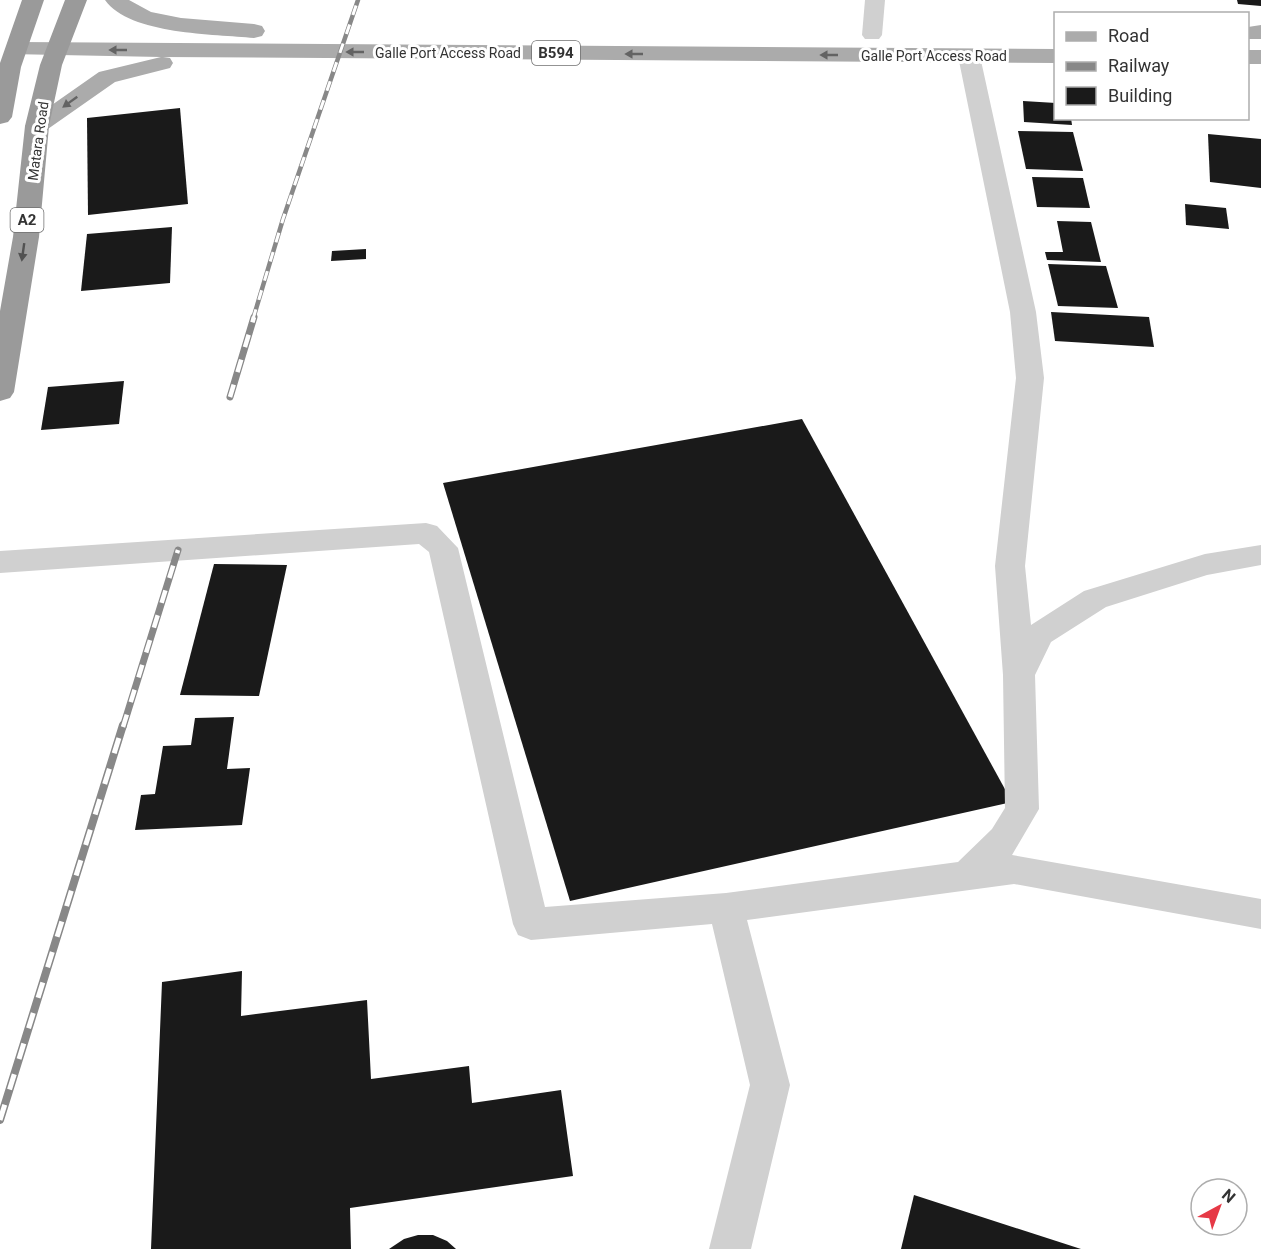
<svg xmlns="http://www.w3.org/2000/svg" width="1261" height="1249" viewBox="0 0 1261 1249" font-family="Roboto,sans-serif">
<style>
.building{fill:#1a1a1a}
.lines{fill:none;stroke-linecap:round;stroke-linejoin:round}
.street{fill:#d0d0d0;fill-rule:evenodd}
.primary{fill:#ababab;fill-rule:evenodd}
.highway{fill:#9a9a9a;fill-rule:evenodd}
.rail-far2-casing{stroke:#888;stroke-width:4.5}
.rail-far1-casing{stroke:#888;stroke-width:7}
.rail-casing{stroke:#888;stroke-width:8}
.rail-far2{stroke:#fff;stroke-width:3;stroke-dasharray:10;stroke-linecap:butt}
.rail-far1{stroke:#fff;stroke-width:4.5;stroke-dasharray:13;stroke-linecap:butt}
.rail{stroke:#fff;stroke-width:5;stroke-dasharray:16;stroke-linecap:butt}
.oneway{fill:#636363}
.oneway2{fill:#525252}
.labels{text-anchor:middle;stroke-width:6;stroke-linejoin:round;paint-order:stroke}
.far-street-label{font-size:14px;fill:#333;stroke:#fff}
.shield{fill:#fff;stroke:#707070;stroke-width:1.5}
.shield-label{font-size:15px;font-weight:bold;fill:#333}
</style>
<rect width="100%" height="100%" fill="#fff"/>
<!-- building -->
<g class="building">
<path d="M1237,0h24v6l-23,-2z"/>
<path d="M1023,101l33,2v15h15l1,7 -48,-3z"/>
<path d="M180,108l8,96 -100,11 -1,-97z"/>
<path d="M1018,131l55,1 10,39 -57,-2z"/>
<path d="M1208,134l53,5v49l-51,-6z"/>
<path d="M1032,177l51,1 7,30 -53,-1z"/>
<path d="M1185,204l41,4 3,21 -43,-4z"/>
<path d="M1057,221l34,1 10,40 -54,-2 -2,-8h18z"/>
<path d="M172,227l-2,56 -89,8 6,-57z"/>
<path d="M366,249v10l-35,2 1,-10z"/>
<path d="M1048,264l58,2 12,42 -60,-2z"/>
<path d="M1051,312l98,5 5,30 -99,-6z"/>
<path d="M124,381l-5,43 -78,6 7,-43z"/>
<path d="M802,419l210,383 -442,99 -127,-418z"/>
<path d="M214,564l73,1 -28,131 -79,-1z"/>
<path d="M234,717l-7,52 23,-1 -8,57 -107,5 6,-35 14,-1 8,-48 28,-1 4,-27z"/>
<path d="M242,971l-1,45 126,-16 4,79 98,-13 3,37 89,-13 12,86 -223,32 1,41h-200l11,-267z"/>
<path d="M914,1195l167,54h-180z"/>
<path d="M418,1235h15l14,6 9,8h-67l15,-10z"/>
</g>
<g class="lines">
<!-- street -->
<g class="street">
<path d="M865,0h20l-3,35 -3,4h-14l-3,-4z"/>
<path d="M969,50l8,1 3,5 56,256 8,66 -19,188 6,59 53,-34 121,-37 56,-9v20l-54,10 -101,32 -55,35 -16,33 4,134 -27,46 249,44v30l-247,-45 -267,36 43,165 -39,164h-42l41,-164 -38,-161 -181,16 -13,-5 -5,-11 -84,-372 -10,-8 -419,29v-22l426,-28 11,3 21,22 87,359 181,-14 232,-31 34,-33 13,-21 -2,-133 -8,-109 21,-188 -6,-66 -52,-256 3,-5z"/>
</g>
<!-- primary -->
<g class="primary">
<path d="M105,0h24l22,12 30,6 73,6 8,2 3,5 -3,5 -8,2c-39,-4 -124,-3 -149,-38z"/>
<path d="M1261,25v14h-13v-12z"/>
<path d="M17,42l1039,7v14l-893,-6 7,1 3,5 -3,5 -55,14 -70,49h-16l-4,-5 4,-5 70,-49 62,-15 -152,-3 -3,-5 3,-5z"/>
<rect x="1248" y="50" width="13" height="14"/>
</g>
<!-- highway -->
<g class="highway">
<path d="M22,0h22l-23,67 -9,50 -4,5 -8,2v-61z"/>
<path d="M65,0h22l-25,65 -13,61 -10,111 -25,155 -4,6 -10,3v-90l13,-74 12,-111 15,-61z"/>
</g>
<!-- rail-far2 casing -->
<g class="rail-far2-casing">
<path id="rail-far2" d="M253,319l30,-100 75,-219"/>
</g>
<!-- rail-far1 casing -->
<g class="rail-far1-casing">
<g id="rail-far1">
<path d="M230,397l24,-80"/>
<path d="M123,727l55,-177"/>
</g>
</g>
<!-- rail casing -->
<g class="rail-casing">
<path id="rail" d="M0,1120l123,-395"/>
</g>
<!-- rail-far2 -->
<use href="#rail-far2" class="rail-far2"/>
<!-- rail-far1 -->
<use href="#rail-far1" class="rail-far1"/>
<!-- rail -->
<use href="#rail" class="rail"/>
</g>
<!-- one-way arrows -->
<defs><path id="oneway-solid" d="M-6-.8H1V-3.2L6.5 0L1 3.2V.8H-6Z" transform="scale(1.5)"/></defs>
<g class="oneway">
<use href="#oneway-solid" transform="translate(118 50) rotate(-180)"/>
<use href="#oneway-solid" transform="translate(355 52) rotate(-180)"/>
<use href="#oneway-solid" transform="translate(634 54) rotate(-180)"/>
<use href="#oneway-solid" transform="translate(829 55) rotate(-180)"/>
<use href="#oneway-solid" transform="translate(70 102) rotate(144)"/>
</g>
<use class="oneway2" href="#oneway-solid" transform="translate(23 252) rotate(98)"/>
<g class="labels">
<!-- far-street labels -->
<g class="far-street-label">
<text x="448" y="58">Galle Port Access Road</text>
<text x="934" y="61">Galle Port Access Road</text>
<text transform="translate(38 141) rotate(-82)" y="5">Matara Road</text>
</g>
<!-- shield labels -->
<g class="shield">
<rect x="532" y="41" width="48" height="24" rx="4.5"/>
<rect x="10.5" y="208" width="33" height="24" rx="4.5"/>
</g>
<g class="shield-label">
<text x="556" y="58">B594</text>
<text x="27" y="225">A2</text>
</g>
</g>
<!-- legend -->
<rect x="1054" y="12" width="195" height="108" fill="#ffffff" stroke="#adadad" stroke-width="1.5"/>
<rect x="1066" y="32" width="30" height="9" fill="#ababab" stroke="#adadad" stroke-width="1.5"/>
<text x="1108" y="42" font-size="18" fill="#333333">Road</text>
<rect x="1066" y="62" width="30" height="9" fill="#888888" stroke="#adadad" stroke-width="1.5"/>
<text x="1108" y="72" font-size="18" fill="#333333">Railway</text>
<rect x="1066" y="87" width="30" height="18" fill="#1a1a1a" stroke="#adadad" stroke-width="1.5"/>
<text x="1108" y="102" font-size="18" fill="#333333">Building</text>
<!-- north arrow -->
<g transform="translate(1219 1207) rotate(41)"><circle r="28" fill="#ffffff" stroke="#adadad" stroke-width="1.5"/>
<path d="M0-4.5L10 22L0 15L-10 22Z" fill="#e63946"/>
<text y="-9" font-size="16" font-weight="bold" text-anchor="middle" fill="#333333">N</text>
</g>
</svg>
